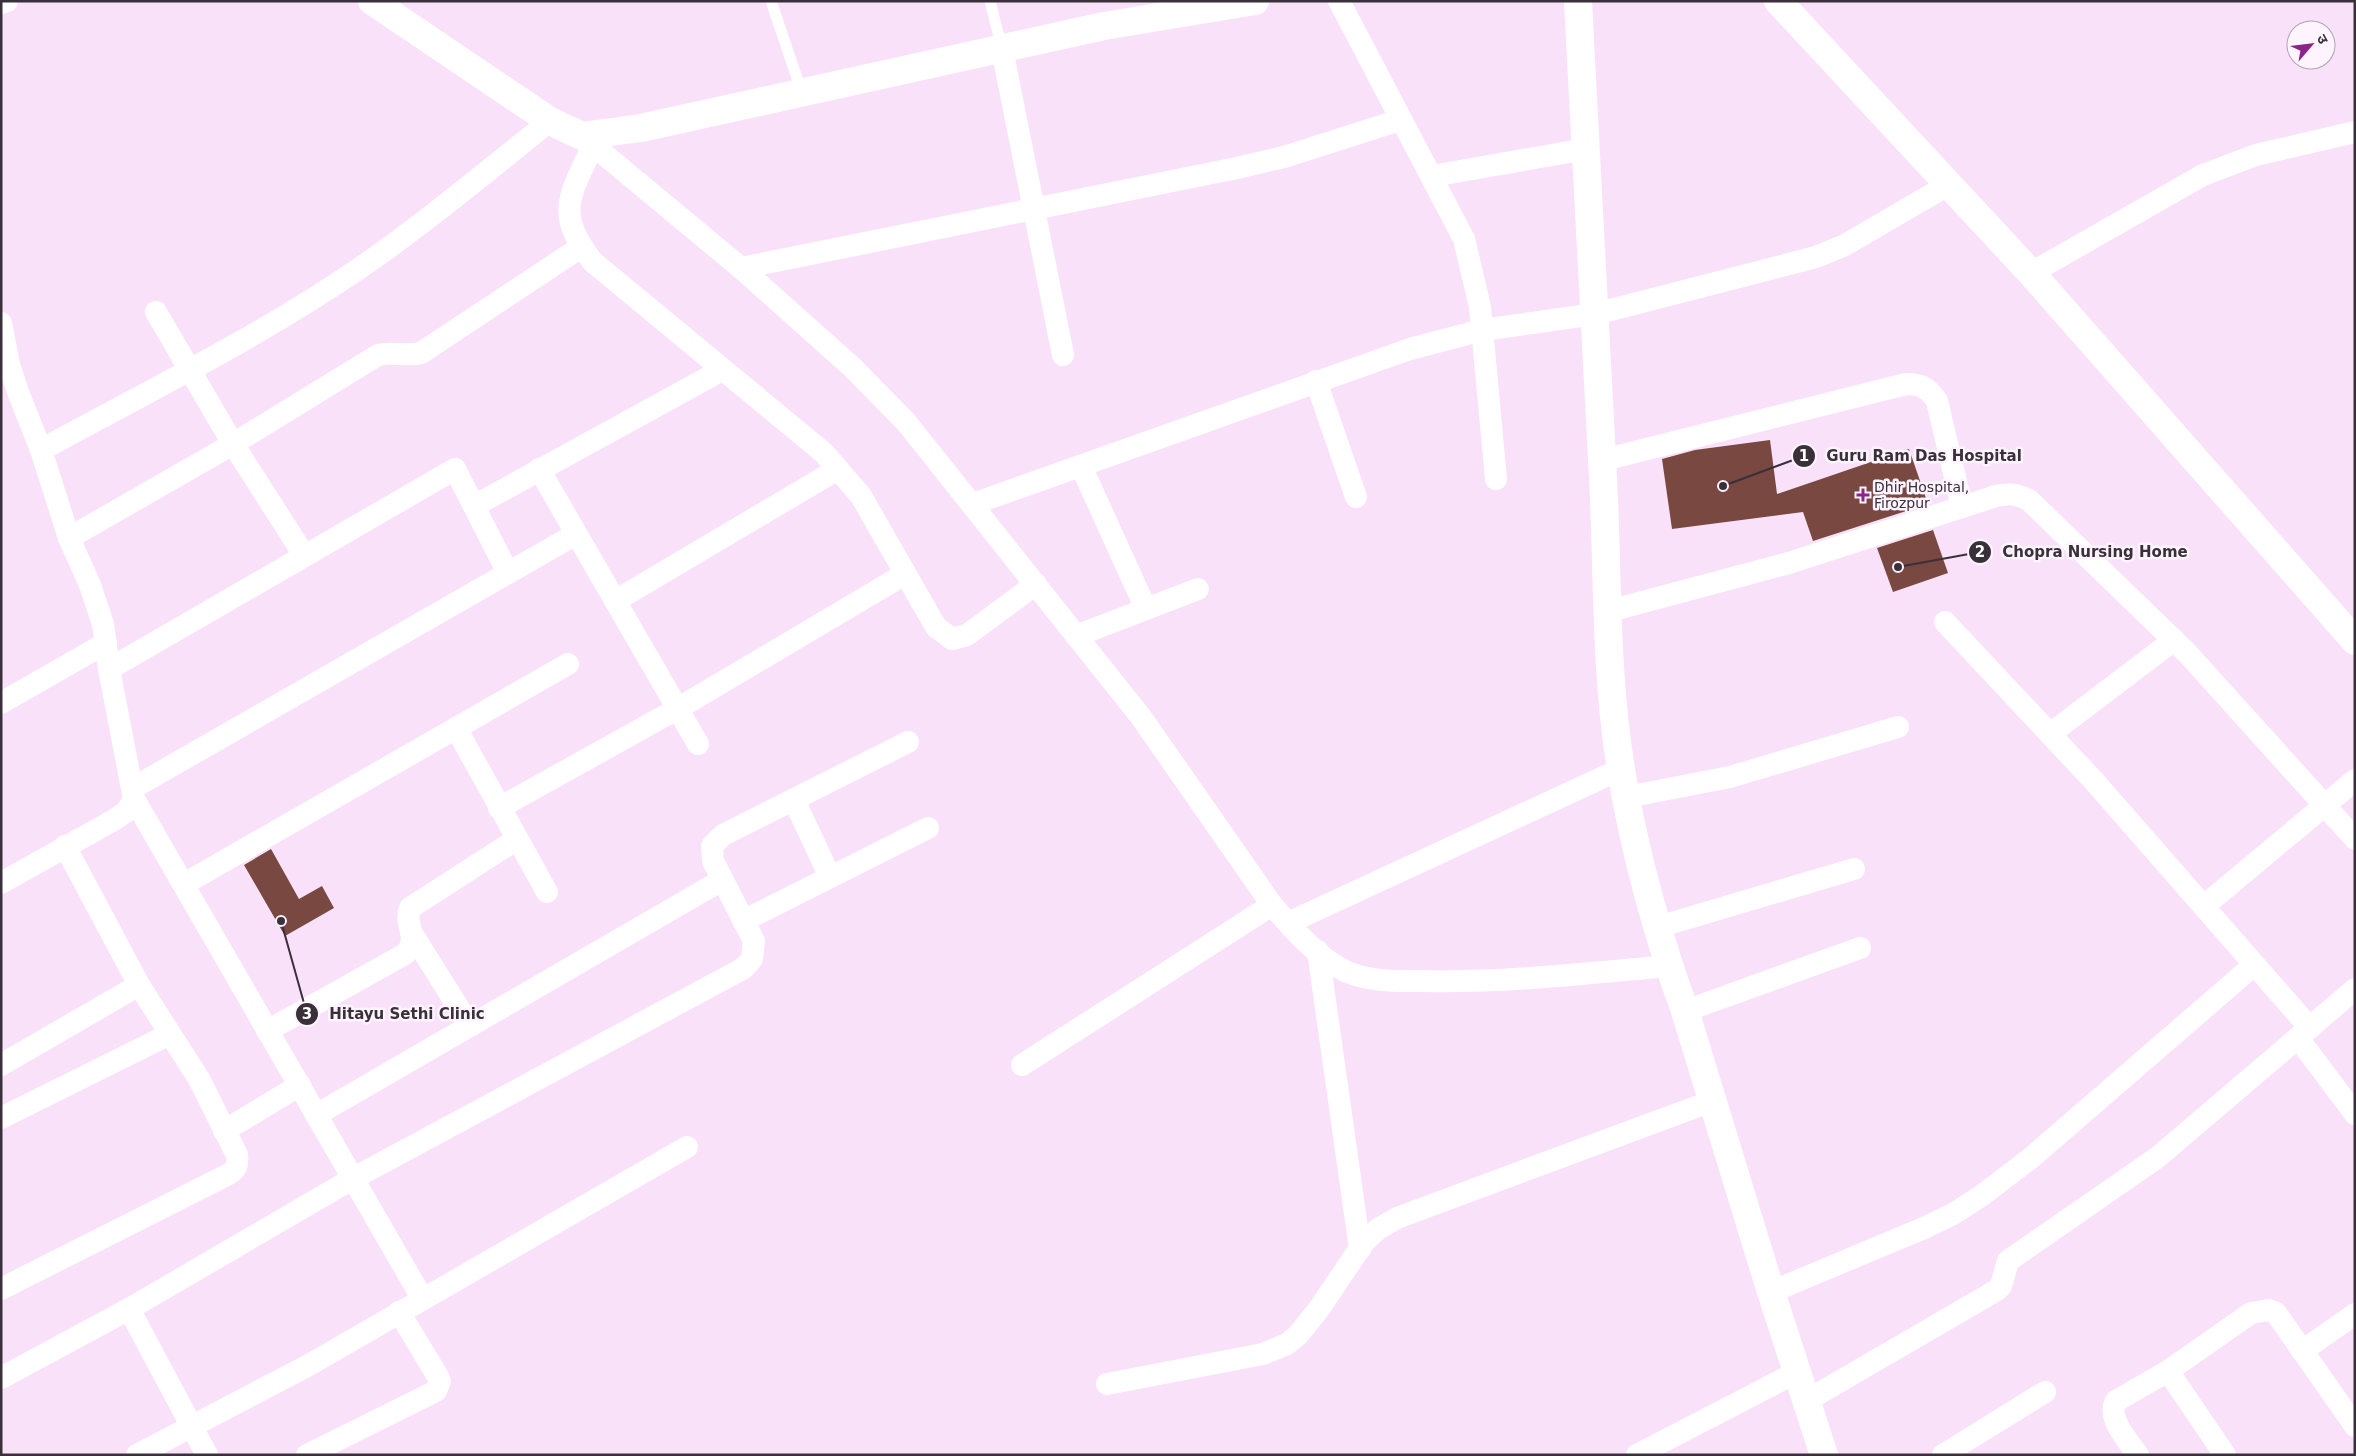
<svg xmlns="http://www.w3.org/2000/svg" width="2356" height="1456" viewBox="0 0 2356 1456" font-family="'DejaVu Sans','Noto Sans Devanagari',sans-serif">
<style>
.building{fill:#784841}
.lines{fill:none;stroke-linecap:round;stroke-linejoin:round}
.service{stroke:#fff;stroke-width:11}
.minor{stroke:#fff;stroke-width:22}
.tertiary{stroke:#fff;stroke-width:28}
.trunk{stroke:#fff;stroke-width:28}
.poi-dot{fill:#8c2388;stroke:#fdf4fd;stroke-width:2}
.labels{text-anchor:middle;stroke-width:5;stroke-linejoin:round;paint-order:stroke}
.poi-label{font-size:14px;fill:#3a303a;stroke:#fdf4fd;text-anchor:start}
.leader{fill:none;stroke:#3a303a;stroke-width:2}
.callout-dot{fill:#3a303a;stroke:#fdf4fd;stroke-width:2}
.mark-label{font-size:15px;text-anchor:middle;font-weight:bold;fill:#fff}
.callout-label{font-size:15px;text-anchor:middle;font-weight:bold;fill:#3a303a;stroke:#fdf4fd;stroke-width:5;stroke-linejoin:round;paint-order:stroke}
</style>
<rect width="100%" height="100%" fill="#f9e1fa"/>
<!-- building -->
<g class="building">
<path d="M1770,440l7,54 132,-45 19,55 -115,37 -10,-29 -131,17 -10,-70 33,-9z"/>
<path d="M1933,530l15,43 -55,19 -16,-44z"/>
<path d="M271,849l28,50 23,-13 12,22 -49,28 -41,-71z"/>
</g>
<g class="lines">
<!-- service -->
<g class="service">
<path d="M771,1l31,92"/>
<path d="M990,1l12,48"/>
</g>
<!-- minor -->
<g class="minor">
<path d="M1339,1l125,238 16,68 16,172"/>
<path d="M1,3l6,-2"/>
<path d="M1002,49l61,306"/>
<path d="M582,136l159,132 111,99 54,55 235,295 131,188c20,23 45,52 73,66 24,11 53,10 78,10 82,2 165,-8 246,-15"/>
<path d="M593,145c-23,51 -39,68 0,117l231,191 37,43 75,131 16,12 15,-4 69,-51"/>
<path d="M1432,176l154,-27"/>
<path d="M741,268l496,-100 47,-11 116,-37"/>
<path d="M2031,273l172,-98 53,-20 99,-23"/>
<path d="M156,312l77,132 71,111"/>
<path d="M1,323l8,41 9,28 23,58 28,88 21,47 13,39 6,45 25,130 -7,12 -13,9 -113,63"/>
<path d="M1316,381l40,116"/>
<path d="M41,450c106,-58 216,-112 316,-180 67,-46 129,-98 193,-149"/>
<path d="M1603,460l303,-76c16,0 22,4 31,17l25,106"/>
<path d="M1081,466l65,143"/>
<path d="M539,469l159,275"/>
<path d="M973,504l437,-155 72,-19 113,-16 221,-57 29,-12 103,-60"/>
<path d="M474,506l248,-136"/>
<path d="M69,538l164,-94 145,-89c14,-4 28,2 43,-2l160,-106"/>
<path d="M615,601l223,-132"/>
<path d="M1609,611l180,-48 207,-67c13,-3 21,-2 33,4l159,154 167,185"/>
<path d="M1945,622l149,159 216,247"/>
<path d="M1076,636l122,-47"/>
<path d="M109,669l346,-200 53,104"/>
<path d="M1,703l105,-60"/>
<path d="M456,728l91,164"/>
<path d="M2050,734l124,-94"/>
<path d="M133,788l443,-254"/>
<path d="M1627,797l103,-20 168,-50"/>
<path d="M134,799l288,499"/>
<path d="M794,800l36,77"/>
<path d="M499,808l178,-99 228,-135"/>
<path d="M184,884l384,-220"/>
<path d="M2204,906l151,-126"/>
<path d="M743,921l185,-93"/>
<path d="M1288,923l333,-154"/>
<path d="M1658,927l196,-58"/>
<path d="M413,935l57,91"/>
<path d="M1318,951l42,298"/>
<path d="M1685,1011l175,-63"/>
<path d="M267,1031l138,-77c16,-15 -2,-29 5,-46l107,-69"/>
<path d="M2298,1038l57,76"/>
<path d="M1,1065l138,-80"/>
<path d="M1022,1065l250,-160"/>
<path d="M316,1115l406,-235"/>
<path d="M1,1118l169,-84"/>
<path d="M224,1131l76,-46"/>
<path d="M1,1289l228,-115c8,-5 9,-10 8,-19l-38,-76 -60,-94 -74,-139"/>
<path d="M1771,1292l153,-64 29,-14 28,-18 50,-38 223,-193"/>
<path d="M129,1309l78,146"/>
<path d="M2302,1351l53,-37"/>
<path d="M2168,1371l57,84"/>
<path d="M1,1378l128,-69 223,-130 392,-211 8,-9 2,-18 -41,-80 -1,-15 11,-11 185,-93"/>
<path d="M1107,1384l156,-30 24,-10 11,-9 21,-26 45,-67 14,-13 19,-11 315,-117"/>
<path d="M1806,1401l191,-111 4,-4 7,-25 150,-104 197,-168"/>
<path d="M137,1455l172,-90 378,-218"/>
<path d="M307,1455l129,-64 4,-10 -3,-6 -38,-63"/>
<path d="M1637,1455l160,-83"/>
<path d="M1943,1455l102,-63"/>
<path d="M2138,1455c-9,-13 -32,-37 -22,-54l52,-30 83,-58 18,-3 7,3 79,113"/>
</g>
<!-- tertiary -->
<g class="tertiary">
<path d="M1578,1c8,159 18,318 25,476 5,97 2,196 18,292 12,78 37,168 64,242l86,281 53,163"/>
<path d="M1778,1l253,272 324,368"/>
</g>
<!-- trunk -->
<path class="trunk" d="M372,1l178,120 32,15 59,-8 463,-102 151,-25"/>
</g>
<!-- markers -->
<path class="poi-dot" d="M1860.5 487.5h5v5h5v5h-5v5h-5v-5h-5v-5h5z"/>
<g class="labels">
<!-- poi labels -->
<g class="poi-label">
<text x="1874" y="492">Dhir Hospital,<tspan x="1874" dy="16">Firozpur</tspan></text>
</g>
</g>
<!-- callouts -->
<path class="leader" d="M1723 486L1804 456M1898 567L1980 552M281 921L307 1014"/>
<g class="callout-dot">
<circle cx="1723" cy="486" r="5"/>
<circle cx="1898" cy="567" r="5"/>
<circle cx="281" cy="921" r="5"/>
<circle cx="1804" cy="456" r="12"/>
<circle cx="1980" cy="552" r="12"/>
<circle cx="307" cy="1014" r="12"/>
</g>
<g class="mark-label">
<text x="1804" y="461">1</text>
<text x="1980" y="557">2</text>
<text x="307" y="1019">3</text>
</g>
<g class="callout-label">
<text x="1924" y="461">Guru Ram Das Hospital</text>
<text x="2095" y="557">Chopra Nursing Home</text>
<text x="407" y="1019">Hitayu Sethi Clinic</text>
</g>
<!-- border -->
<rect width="2356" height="1456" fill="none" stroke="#3a303a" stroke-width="5"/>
<!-- north arrow -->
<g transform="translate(2311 45) rotate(62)"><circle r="24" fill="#fdf4fd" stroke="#afa6af"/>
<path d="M0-4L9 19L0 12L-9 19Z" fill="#8c2388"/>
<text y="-8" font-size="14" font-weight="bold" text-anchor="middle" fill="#3a303a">उ</text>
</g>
</svg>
